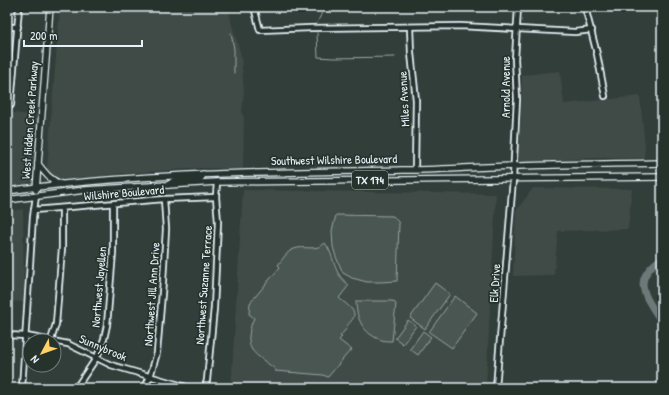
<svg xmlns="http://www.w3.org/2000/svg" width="669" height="395" viewBox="0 0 669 395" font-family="'Patrick Hand',sans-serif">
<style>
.built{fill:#3f4b46}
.pitch{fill:#495651;stroke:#98a4a4}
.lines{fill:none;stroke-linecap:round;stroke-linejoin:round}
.stream{stroke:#9ea9ab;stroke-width:1}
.river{stroke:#6d7978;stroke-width:7}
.minor-casing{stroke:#e8f1f8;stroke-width:8}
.major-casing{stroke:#e8f1f8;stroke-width:8}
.minor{stroke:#26332d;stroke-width:4.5}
.major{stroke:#26332d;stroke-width:5.5}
.labels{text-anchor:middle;stroke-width:3.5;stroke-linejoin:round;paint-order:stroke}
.shield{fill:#26332d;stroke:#aeb8bb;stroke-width:1}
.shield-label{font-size:11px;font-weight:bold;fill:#e8f1f8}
.street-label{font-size:12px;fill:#e8f1f8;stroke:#26332d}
</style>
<rect width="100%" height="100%" fill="#323e39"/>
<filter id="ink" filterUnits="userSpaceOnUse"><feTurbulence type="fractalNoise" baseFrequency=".025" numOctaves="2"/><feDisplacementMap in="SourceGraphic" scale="8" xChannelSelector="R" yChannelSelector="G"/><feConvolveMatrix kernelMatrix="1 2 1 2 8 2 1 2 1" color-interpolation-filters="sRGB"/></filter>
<g filter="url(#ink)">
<!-- built -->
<g class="built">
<path d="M60,7h169l2,15 10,33 3,36 -2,22 2,5 -1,51 -44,-1 -82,6 -60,6 -8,-6 -2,-6z"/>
<path d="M560,71l4,33 76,-8 5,51 -1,11h-53l-73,5 4,-61v-27z"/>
<path d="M7,112l29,4 -1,53 -2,10 -6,5 -20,3z"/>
<path d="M533,188l99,1 -4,40 -70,2 -4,44 -41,1 3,-65z"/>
<path d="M243,190l253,4 -10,194h-255z"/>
<path d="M23,209l1,93 -17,-1v-89z"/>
</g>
<!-- pitch -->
<g class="pitch">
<path d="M336,215l57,1 6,7 -2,58 -16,1h-14l-15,-4 -9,-5 -7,-16 -3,-10 -1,-16z"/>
<path d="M325,243c7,9 8,20 13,30 3,5 7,9 11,12l-10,13c4,4 16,11 15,17 0,4 -5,8 -7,11l1,1 -8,9 2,1 -3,3 13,10 -4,3 -20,24 -5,-2 -48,-4v-2c-6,-5 -19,-13 -23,-19 -6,-9 -2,-24 2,-32l-5,-4 1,-11 30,-36 -2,-2c4,-5 9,-14 16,-16 10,-4 22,3 31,-6z"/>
<path d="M435,283l15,11 -25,35 -15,-11z"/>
<path d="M455,296l22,17 -25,35 -23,-16z"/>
<path d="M356,301h37l3,3 -4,37c-5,0 -9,0 -13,-2 -16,-6 -23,-21 -23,-38z"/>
<path d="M408,320l8,6 -13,18 -8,-6z"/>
<path d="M423,331l8,6 -13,18 -8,-6z"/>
</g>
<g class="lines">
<!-- stream -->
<g class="stream">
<path d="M317,23l8,-16"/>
<path d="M231,33l3,16v24"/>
<path d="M317,33l1,24 15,1 62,-1"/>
</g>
<!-- river -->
<path class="river" d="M662,258c-33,23 -16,38 0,65"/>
<!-- minor casing -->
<g class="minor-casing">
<g id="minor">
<path d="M254,7l6,23 51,-2 149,-2 115,6 17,-2"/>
<path d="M585,7l12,47 8,42"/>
<path d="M7,27h11"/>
<path d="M410,27l1,26 5,47 -1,70"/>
<path d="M7,80h6"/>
<path d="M11,105l8,-98"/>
<path d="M34,210l130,-11 52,-2"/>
<path d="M7,335l19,1 42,8 43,21 79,23"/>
<path d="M51,340l5,-16 6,-76v-40"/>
<path d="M22,388l11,-171 3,-21"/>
<path d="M76,388l21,-31 7,-18 3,-14 6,-73v-48"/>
<path d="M144,388l6,-11 7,-24 6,-72 3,-52 -2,-30"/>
<path d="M205,388l2,-8 7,-72 4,-86 -2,-25 1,-15"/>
<path d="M496,388l17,-209 4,-80 -2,-40 3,-52"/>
</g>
</g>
<!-- major casing -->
<g class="major-casing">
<g id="major">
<path d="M38,164c7,9 12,16 23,20"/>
<path d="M168,185l7,-5 24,-1 3,-2 1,-3"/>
<path d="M36,190l14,-183"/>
<path d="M7,191c131,-19 263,-18 395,-21 21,0 41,-1 62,-2 66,-3 132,-4 198,-5"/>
<path d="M7,200l78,-10 132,-8 445,-5"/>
</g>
</g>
<!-- minor -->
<use href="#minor" class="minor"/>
<!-- major -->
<use href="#major" class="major"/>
</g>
</g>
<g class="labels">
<!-- shield labels -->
<rect class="shield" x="352" y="171" width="36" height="18" rx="3"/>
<g class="shield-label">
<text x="370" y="184">TX 174</text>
</g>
<!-- street labels -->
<g class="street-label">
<text transform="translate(506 87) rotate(-90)" y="4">Arnold Avenue</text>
<text transform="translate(404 99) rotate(-93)" y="4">Miles Avenue</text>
<text transform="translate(30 120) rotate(-86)" y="4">West Hidden Creek Parkway</text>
<text transform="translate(334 160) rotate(-1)" y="4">Southwest Wilshire Boulevard</text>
<text transform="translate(124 193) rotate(-5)" y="4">Wilshire Boulevard</text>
<text transform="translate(495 283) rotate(-86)" y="4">Elk Drive</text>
<text transform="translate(204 285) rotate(-86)" y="4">Northwest Suzanne Terrace</text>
<text transform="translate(99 287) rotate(-85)" y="4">Northwest Jayellen</text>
<text transform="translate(152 294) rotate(-86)" y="4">Northwest Jill Ann Drive</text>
<text transform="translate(103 348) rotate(23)" y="4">Sunnybrook</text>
</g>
</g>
<!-- margin -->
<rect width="669" height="395" fill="none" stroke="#26332d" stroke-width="24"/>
<rect x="12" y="12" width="645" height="371" fill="none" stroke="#e8f1f8" stroke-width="1.5" filter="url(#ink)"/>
<!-- north arrow -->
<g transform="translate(42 353) rotate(229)"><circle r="19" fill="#26332d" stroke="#747f7e"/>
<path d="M0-3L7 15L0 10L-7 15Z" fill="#ffd166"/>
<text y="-6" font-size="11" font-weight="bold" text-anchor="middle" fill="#e8f1f8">N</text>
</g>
<!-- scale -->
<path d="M24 40v6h118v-6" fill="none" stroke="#e8f1f8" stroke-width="2"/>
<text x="30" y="40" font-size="12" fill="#e8f1f8" stroke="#26332d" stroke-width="3" paint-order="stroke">200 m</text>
</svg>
